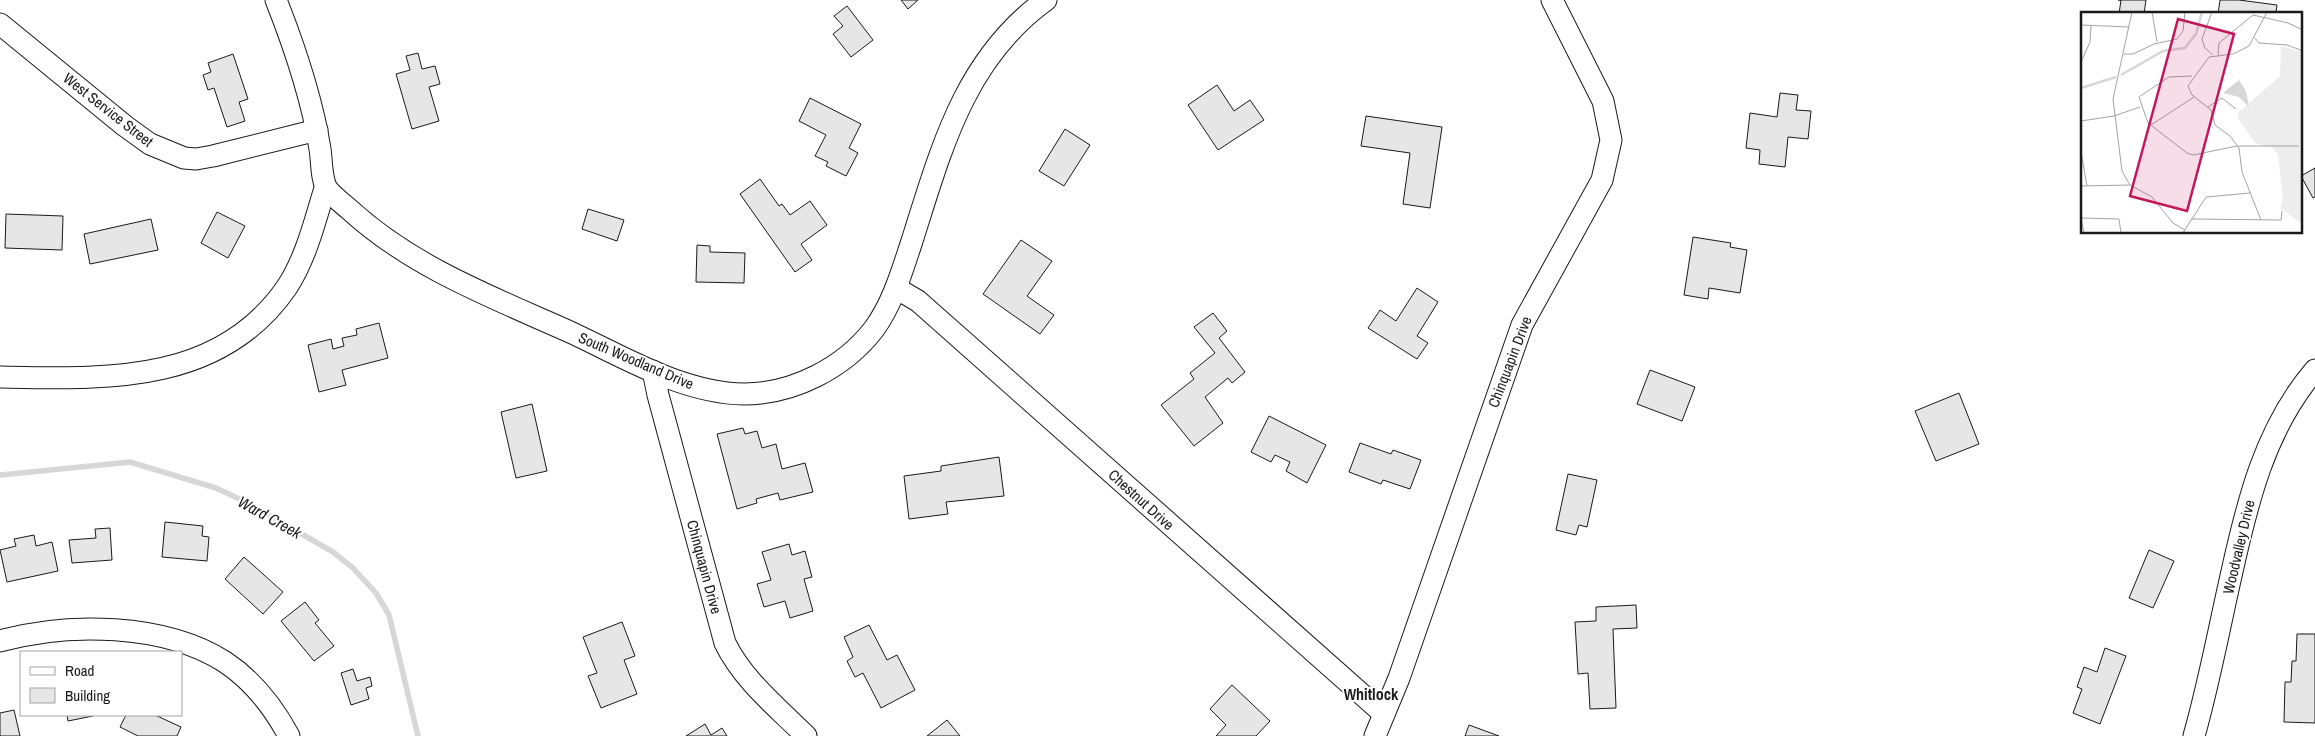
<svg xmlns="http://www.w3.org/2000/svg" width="2315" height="736" viewBox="0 0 2315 736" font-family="'Archivo Narrow',sans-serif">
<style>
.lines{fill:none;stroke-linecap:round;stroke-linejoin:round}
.stream{stroke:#d7d7d7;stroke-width:5.5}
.building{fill:#e6e6e6;stroke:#1a1a1a}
.minor-casing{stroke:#1a1a1a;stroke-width:23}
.minor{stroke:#fff;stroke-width:21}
.labels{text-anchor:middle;stroke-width:4;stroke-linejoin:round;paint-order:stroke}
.street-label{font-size:15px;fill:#1a1a1a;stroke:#fff}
.water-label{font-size:16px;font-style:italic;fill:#1a1a1a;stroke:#fff}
.neighbourhood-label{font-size:16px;font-weight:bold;fill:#1a1a1a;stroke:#fff}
.inset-river{fill:none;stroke:#d7d7d7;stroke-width:2.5}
.inset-road{fill:none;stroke:#a3a3a3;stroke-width:1}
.view{fill:#c2185b;fill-opacity:0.15;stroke:#c2185b;stroke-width:2.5}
.inset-edge{fill:none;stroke:#1a1a1a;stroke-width:2.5}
</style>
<rect width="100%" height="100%" fill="#fff"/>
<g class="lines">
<!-- stream -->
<path class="stream" d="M0,475l130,-13 86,26 32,15 85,49 20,16 23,25 13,22 29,121"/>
</g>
<!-- building -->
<g class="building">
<path d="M901,0h17l-10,9z"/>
<path d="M2118,0h28l-2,14h-25l2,-14z"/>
<path d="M2220,0h19l38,5 -1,7 16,2h-74z"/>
<path d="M847,6l26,34 -22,17 -18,-23 10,-8 -9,-10z"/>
<path d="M418,53l4,16 13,-3 5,18 -11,3 10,34 -27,8 -16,-55 14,-4 -4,-14z"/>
<path d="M233,54l15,45 -9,3 6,19 -18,6 -13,-39 -6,2 -5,-15 8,-3 -3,-9z"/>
<path d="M1217,85l17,26 16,-11 14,20 -46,30 -30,-45z"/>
<path d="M1780,93l18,2 -2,15 15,1 -3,28 -20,-2 -3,30 -26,-3 1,-14 -14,-2 4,-35 27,4z"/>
<path d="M810,98l51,26 -12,24 9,5 -12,23 -20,-10 2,-4 -13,-6 11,-21 -27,-14z"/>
<path d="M1366,116l76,11 -12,81 -27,-4 7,-51 -49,-7z"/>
<path d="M1065,129l25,16 -26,41 -25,-15z"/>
<path d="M2315,168v29l-2,1 -12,-22z"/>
<path d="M760,179l19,27 3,-2 8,11 20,-14 17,24 -26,19 11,16 -17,12 -55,-78z"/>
<path d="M588,209l36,11 -7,21 -35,-12z"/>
<path d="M217,212l28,14 -17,32 -27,-15z"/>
<path d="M6,214l57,2 -1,34 -57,-2z"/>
<path d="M151,219l7,31 -68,14 -6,-30z"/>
<path d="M1693,237l38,6 -1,4 17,3 -7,43 -31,-5 -1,11 -24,-4z"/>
<path d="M1021,240l31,21 -25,35 27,19 -14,19 -57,-40z"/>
<path d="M697,245l13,1v6l35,1 -1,30 -48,-1z"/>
<path d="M1417,288l21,14 -21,34 11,7 -11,16 -49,-31 12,-18 16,11z"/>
<path d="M1213,313l14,18 -8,7 26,34 -13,11 -4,-5 -23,19 18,26 -29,23 -33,-41 33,-26 -4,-6 25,-20 -21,-26z"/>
<path d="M379,323l9,35 -46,12 4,15 -27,7 -11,-47 23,-6 2,10 11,-3 -2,-8 15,-3 -1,-6z"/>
<path d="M1650,370l45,17 -13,34 -45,-17z"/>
<path d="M1959,393l20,51 -43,17 -21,-50z"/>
<path d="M532,404l15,67 -31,7 -15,-66z"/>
<path d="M1269,416l57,29 -19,38 -21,-12 4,-9 -15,-7 -4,7 -20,-10z"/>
<path d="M743,428l2,6 12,-3 5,17 14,-4 6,25 23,-6 8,29 -33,8 -2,-7 -22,6 1,4 -20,6 -20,-75z"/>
<path d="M1360,443l31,11 2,-4 28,10 -11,29 -27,-9 -2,4 -32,-12z"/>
<path d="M999,457l5,39 -58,6 2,12 -39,5 -5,-43 37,-5v-5z"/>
<path d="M1568,474l29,6 -10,47 -8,-2 -3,10 -20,-5z"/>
<path d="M165,522l38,4 -1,10 7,1 -2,24 -45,-4z"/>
<path d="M110,528l2,32 -40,3 -3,-23 27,-2 -1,-9z"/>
<path d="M34,535l2,11 16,-4 6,29 -51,11 -7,-32 16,-4 -2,-7z"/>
<path d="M789,544l3,11 13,-4 7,26 -8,2 9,32 -23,7 -5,-17 -21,6 -7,-23 14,-4 -9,-28z"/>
<path d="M2149,550l25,11 -21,47 -24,-10z"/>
<path d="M244,557l39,35 -20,22 -38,-35z"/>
<path d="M305,602l14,18 -4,3 19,23 -20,15 -33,-40z"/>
<path d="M1636,605l1,23 -24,1 3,79 -26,1 -2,-36 -10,1 -3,-52 21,-1v-14z"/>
<path d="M622,622l13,34 -11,4 13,34 -36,14 -13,-32 9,-3 -14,-36z"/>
<path d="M869,625l18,35 10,-5 18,35 -34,18 -18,-35 -8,4 -8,-16 6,-4 -9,-20z"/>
<path d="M2297,634h18v89l-31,-1 1,-40h6l1,-21h4z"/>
<path d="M2105,648l21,8 -26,68 -27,-11 9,-24 -5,-2 7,-20 13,5z"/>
<path d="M353,669l4,12 13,-4 2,9 -6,2 3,11 -18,6 -10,-32z"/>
<path d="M1232,685l38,36 -14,15h-40l10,-11 -16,-16z"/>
<path d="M14,710l6,26h-20v-23z"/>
<path d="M67,715h26v1l-25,5z"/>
<path d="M126,715h29l26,12 -4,9h-39l-18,-9z"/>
<path d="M947,720l13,16h-33z"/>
<path d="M705,724l6,11 11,-7 5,8h-41z"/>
<path d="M1469,725l30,11h-34z"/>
</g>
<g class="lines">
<!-- minor casing -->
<g class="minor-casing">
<g id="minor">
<path d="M276,0c19,48 36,98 44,149 2,12 1,32 8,41 6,7 15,14 22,20 62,57 144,88 220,122 54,25 112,61 174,62 49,0 100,-26 130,-65 19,-26 28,-58 38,-88 29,-91 52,-182 134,-241"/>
<path d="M0,24l125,102 25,18 34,14 12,1 17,-3 104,-26"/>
<path d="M896,288l22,13 466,413"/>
<path d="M653,371l5,24 67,248c18,37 52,64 81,93"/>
<path d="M0,377c105,2 220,8 287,-90 19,-29 28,-66 38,-99"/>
<path d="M0,641c68,-19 164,-18 225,21 27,18 49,46 64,74"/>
<path d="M1375,736l24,-58 123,-353 80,-145 9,-40 -8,-39 -51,-101"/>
<path d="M2194,736c15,-53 25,-107 37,-160 16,-73 34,-148 84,-206"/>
</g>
</g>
<!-- minor -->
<use href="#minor" class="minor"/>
</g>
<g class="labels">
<!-- street labels -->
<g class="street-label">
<text transform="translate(108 110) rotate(38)" y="5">West Service Street</text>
<text transform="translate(636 361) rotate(23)" y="5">South Woodland Drive</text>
<text transform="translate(1510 362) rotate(-69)" y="5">Chinquapin Drive</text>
<text transform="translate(1141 500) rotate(42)" y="5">Chestnut Drive</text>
<text transform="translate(2239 547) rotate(-77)" y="5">Woodvalley Drive</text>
<text transform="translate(704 567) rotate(75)" y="5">Chinquapin Drive</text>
</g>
<!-- water labels -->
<g class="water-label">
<text transform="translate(270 517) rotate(29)" y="6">Ward Creek</text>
</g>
<!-- neighbourhood labels -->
<g class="neighbourhood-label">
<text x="1371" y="700">Whitlock</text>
</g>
</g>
<!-- overview -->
<g transform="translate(2081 12)">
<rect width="221" height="221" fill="#fff"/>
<path d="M200,34l21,6v172l-22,-16 3,-9 -5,-44 -5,-7 -18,-5 -17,-25v-5l42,-37z" fill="#ededed"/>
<path d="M158,68l7,11 3,16 -10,-10 -16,-4z" fill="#d7d7d7"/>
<path class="inset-river" d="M40,63l42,-24 22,-3 11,-14 6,-22M0,76l35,-11"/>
<path class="inset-road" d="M51,0l-19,87 9,72 8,14 22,12 21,26 12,7M71,0l5,30M131,0l-10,27 3,9 8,7M0,13l48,2M174,26l4,5 28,2 16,6M43,42h9l21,-10 23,-5 6,-8 2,-19M137,43l1,-12 34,-28 35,8 15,7M0,50l9,-20 1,-16M111,64l-23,1 -30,20 9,26 39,30 6,2 44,-9h62M127,95l14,-9 14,11M0,109l33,-5 26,-9M70,113l43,-28M0,140l6,34M0,174l49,-1M0,206l38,1 2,14M0,206l3,15M110,207l90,1 1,-9M180,208l-19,-48 -3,-24 -9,-12 -15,-11 -4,-15 -19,-15 -4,-9 21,-29 24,-3 16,-8 18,-34M102,221l23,-36 44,-4"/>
<path class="view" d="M97,7l56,15 -47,177 -57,-15z"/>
<rect width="221" height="221" class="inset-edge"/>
</g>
<!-- legend -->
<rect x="20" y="651" width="162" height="65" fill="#ffffff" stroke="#a3a3a3"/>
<rect x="30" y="667" width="25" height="8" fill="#ffffff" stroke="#a3a3a3"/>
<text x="65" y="676" font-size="15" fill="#1a1a1a">Road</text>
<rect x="30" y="688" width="25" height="15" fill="#e6e6e6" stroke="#a3a3a3"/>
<text x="65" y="701" font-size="15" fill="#1a1a1a">Building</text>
</svg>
